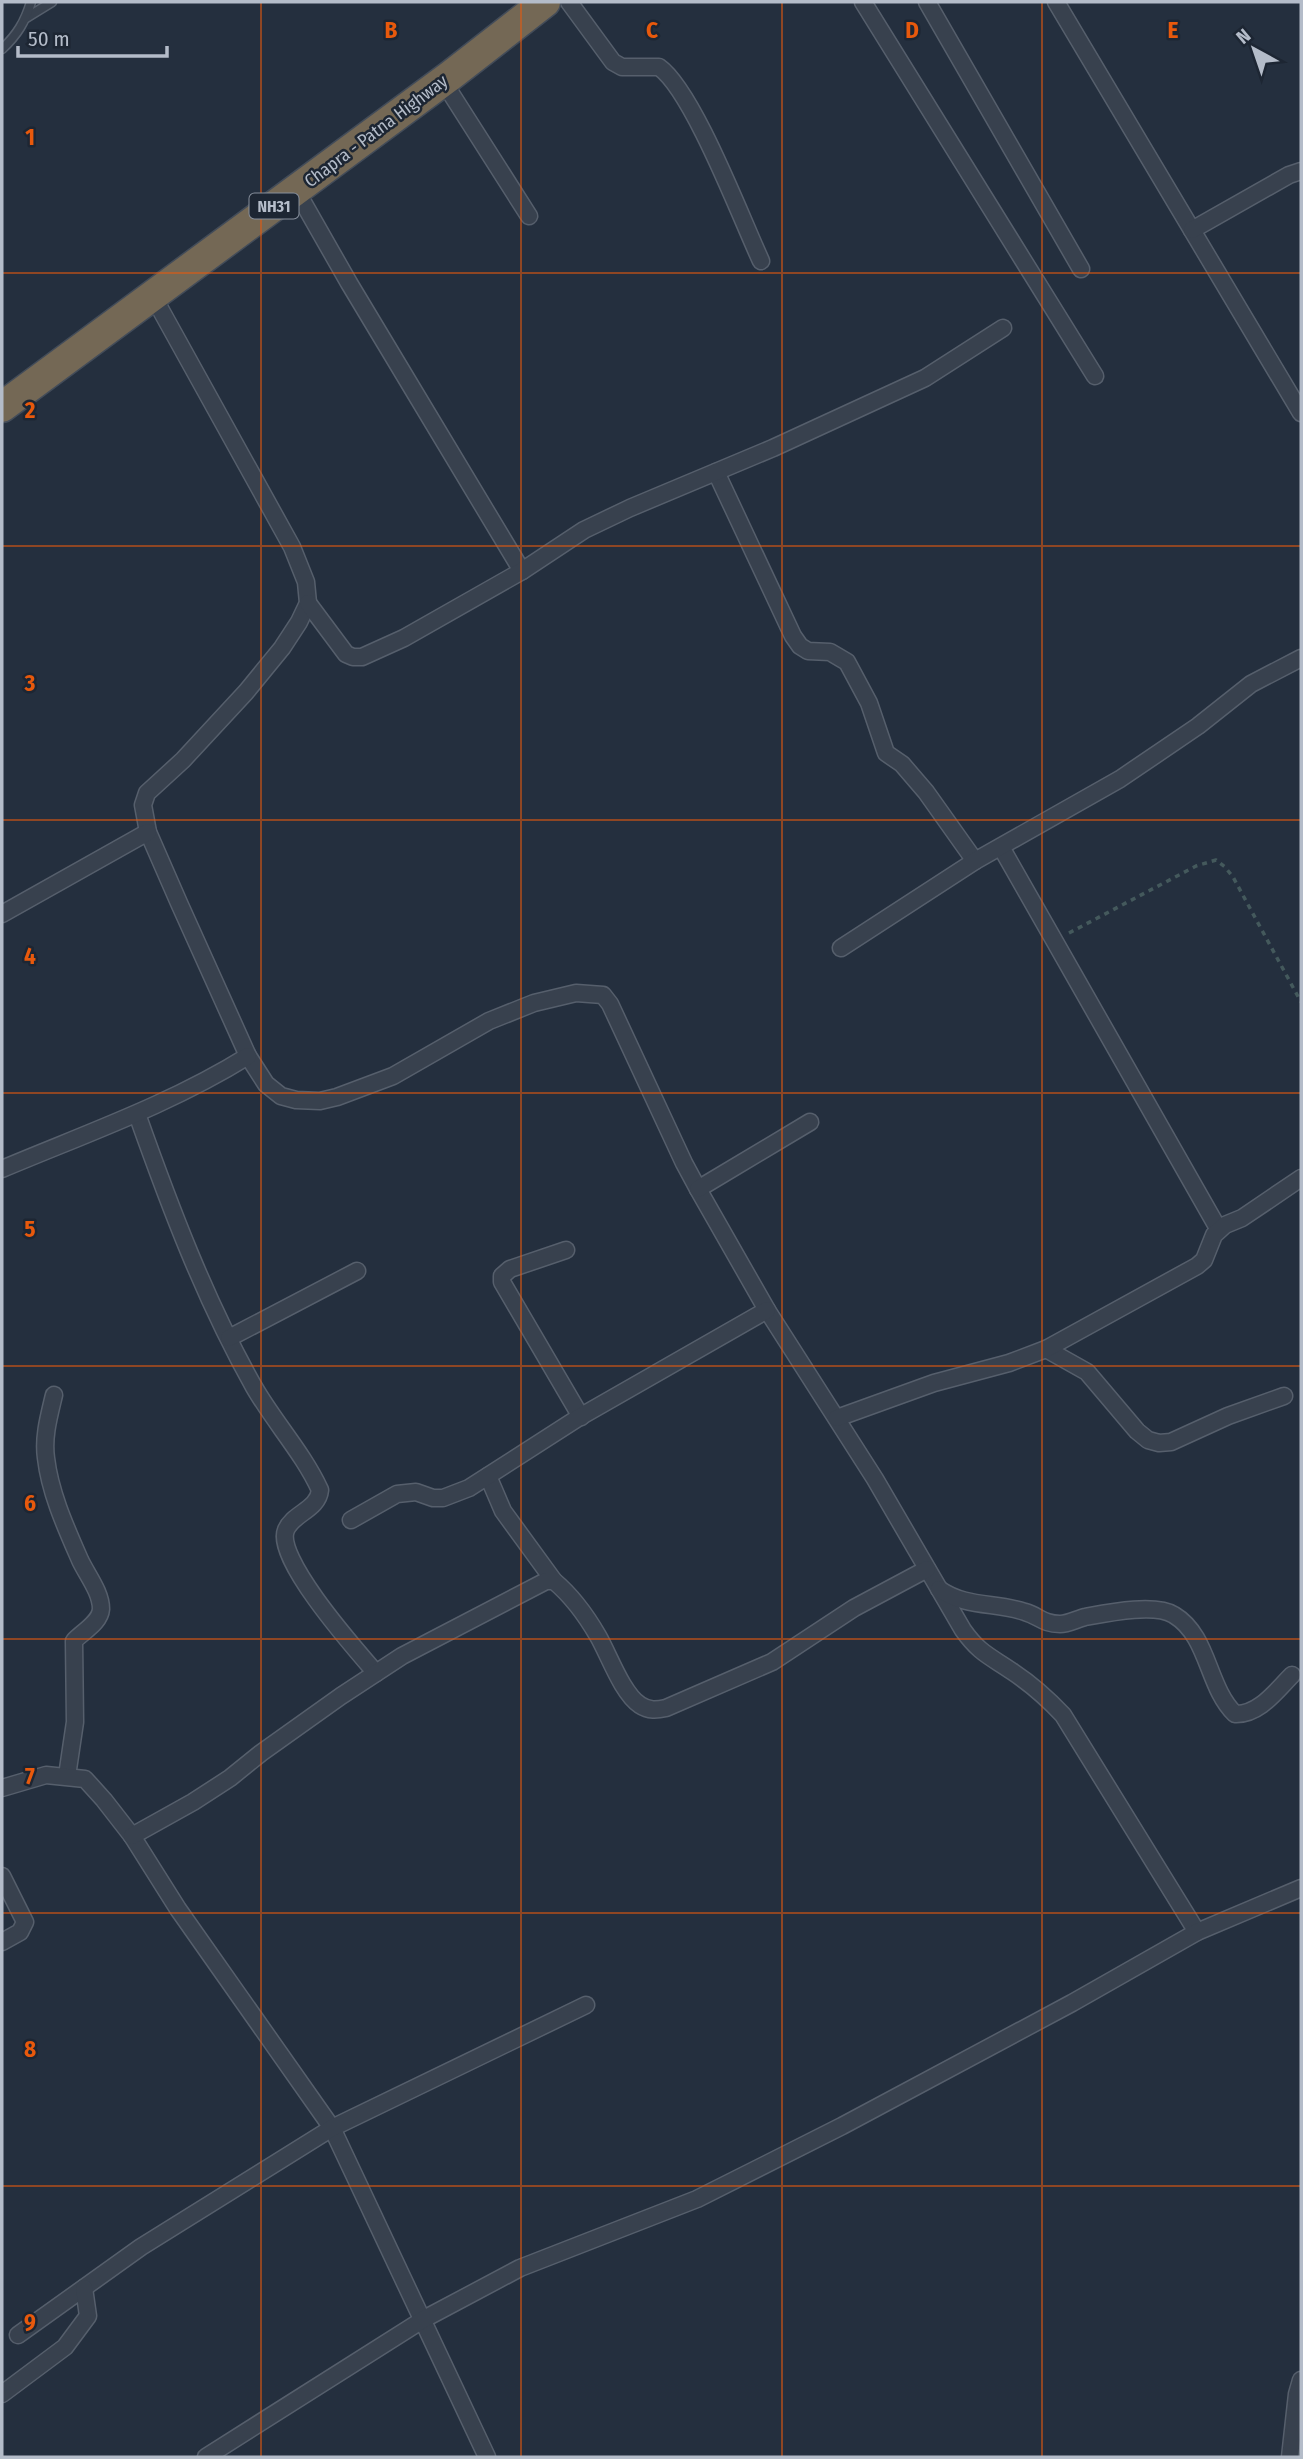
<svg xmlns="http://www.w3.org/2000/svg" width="1303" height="2459" viewBox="0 0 1303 2459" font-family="'Fira Sans Condensed',sans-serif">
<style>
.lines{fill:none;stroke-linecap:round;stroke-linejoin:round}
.lane-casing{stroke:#565f6c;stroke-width:11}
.street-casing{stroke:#565f6c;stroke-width:19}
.highway-casing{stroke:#434c59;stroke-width:33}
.path{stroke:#44595c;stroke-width:3.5;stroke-dasharray:5 5;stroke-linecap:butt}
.lane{stroke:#38414e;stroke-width:8}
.street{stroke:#38414e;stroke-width:16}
.highway{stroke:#746855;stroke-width:30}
.grid{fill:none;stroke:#e8590c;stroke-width:2;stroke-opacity:0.55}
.labels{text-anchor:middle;stroke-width:5;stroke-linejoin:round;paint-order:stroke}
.shield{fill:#1d2633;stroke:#878f9c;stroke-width:2}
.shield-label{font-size:16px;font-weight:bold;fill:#b4bcc9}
.street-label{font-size:18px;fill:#b4bcc9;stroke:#1d2633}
.grid-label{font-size:23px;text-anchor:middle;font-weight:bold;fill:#e8590c;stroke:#1d2633;stroke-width:5;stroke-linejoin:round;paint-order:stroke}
</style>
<rect width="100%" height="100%" fill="#242f3e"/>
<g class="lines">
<!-- lane casing -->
<g class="lane-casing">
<g id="lane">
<path d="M26,18l26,-16"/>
<path d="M2,49c15,-14 23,-27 29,-47"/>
</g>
</g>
<!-- street casing -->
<g class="street-casing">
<g id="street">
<path d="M569,2l44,60 9,5h37c34,24 82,151 102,194"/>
<path d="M863,2l232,374"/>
<path d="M927,2l154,267"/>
<path d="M1056,2l245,411"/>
<path d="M443,81l86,135"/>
<path d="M296,190l53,93 173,288"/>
<path d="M1192,230l97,-55 12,-4"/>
<path d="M153,296l139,251 14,35 2,21 -9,19 -17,26 -36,44 -63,68 -36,33 -4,12 5,27 31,71 69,153 18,28 15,12 15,4 24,1 17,-4 56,-21 96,-55 45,-18 42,-10 27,2 7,9 74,159 14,26 69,121 108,169 88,151c17,24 27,26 50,42 18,12 35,27 50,43l134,217"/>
<path d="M716,472l77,164 7,10 8,5 22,1 17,10 22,41 17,50 16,11 24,28 49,69"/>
<path d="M308,603l38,51 7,3h9l42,-19 118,-67 62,-41 46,-22 143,-60 152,-70 78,-50"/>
<path d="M1001,847l218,383"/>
<path d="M2,914l146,-82"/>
<path d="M841,948l134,-87 145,-82 78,-53 53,-42 50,-26"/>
<path d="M137,1114c33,93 68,186 117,273 20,35 49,66 66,103 -2,20 -27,23 -34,40 -12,28 71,121 90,143"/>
<path d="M2,1169c83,-35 169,-65 246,-113"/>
<path d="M698,1189l112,-67"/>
<path d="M566,1250l-56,19 -8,7v6l79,135"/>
<path d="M229,1338l128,-67"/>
<path d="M1046,1349l41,23 50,59 11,9 11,3 12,-1 57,-26 56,-20"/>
<path d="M54,1395c-5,21 -11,42 -8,63 4,35 20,70 34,102 7,15 21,32 21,49 -1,14 -19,23 -27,32l1,81 -8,54"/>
<path d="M837,1418l97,-35 75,-20 37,-14 151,-83 7,-6 10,-25 11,-10 17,-7 59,-40"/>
<path d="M488,1476l15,35 51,70"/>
<path d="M351,1520l46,-26 19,-2 17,6h10l26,-10 109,-70 189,-108"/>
<path d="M939,1589c27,19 57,13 86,23 14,4 18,12 35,12 8,0 17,-5 25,-7 22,-4 70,-14 89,-2 35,21 33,72 61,99 24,1 41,-23 57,-39"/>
<path d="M2,1788l44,-13 39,4 19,21 28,36 46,73 154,219 155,329"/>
<path d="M132,1836l61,-34 37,-24 31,-25 80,-57 61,-40 144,-75h8c18,15 33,36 44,55 11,19 24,57 42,69 9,6 17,5 26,3l106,-46 82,-54 73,-39"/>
<path d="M2,1876l23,46 -5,10 -18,10"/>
<path d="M18,2335l123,-88 191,-119 254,-123"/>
<path d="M2,2394l63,-47 23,-31 -4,-28"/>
<path d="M206,2457l218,-138 96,-51 177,-69 145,-73 230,-123 125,-71 104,-44"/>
<path d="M1290,2457l7,-63 4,-14"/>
</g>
</g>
<!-- highway casing -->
<g class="highway-casing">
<path id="highway" d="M2,407l448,-331 95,-74"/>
</g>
<!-- path -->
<path class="path" d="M1069,933l127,-67 20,-6 9,7 8,10 68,125"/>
<!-- lane -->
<use href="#lane" class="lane"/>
<!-- street -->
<use href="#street" class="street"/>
<!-- highway -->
<use href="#highway" class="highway"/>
</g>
<!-- grid -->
<path class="grid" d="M261,2v2455M521,2v2455M782,2v2455M1042,2v2455M2,273h1299M2,546h1299M2,820h1299M2,1093h1299M2,1366h1299M2,1639h1299M2,1913h1299M2,2186h1299"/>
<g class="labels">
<!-- shield labels -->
<rect class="shield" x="249.5" y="193.5" width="49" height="25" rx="5"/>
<g class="shield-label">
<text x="274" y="212">NH31</text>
</g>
<!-- street labels -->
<g class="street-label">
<text transform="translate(376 131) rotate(-37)" y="6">Chapra - Patna Highway</text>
</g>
</g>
<g class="grid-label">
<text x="391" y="38">B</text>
<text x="652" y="38">C</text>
<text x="912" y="38">D</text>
<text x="1173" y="38">E</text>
<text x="30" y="145">1</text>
<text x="30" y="418">2</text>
<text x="30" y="691">3</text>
<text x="30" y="964">4</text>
<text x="30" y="1237">5</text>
<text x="30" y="1511">6</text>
<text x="30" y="1784">7</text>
<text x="30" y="2057">8</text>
<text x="30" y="2330">9</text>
</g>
<!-- border -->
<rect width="1303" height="2459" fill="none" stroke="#b4bcc9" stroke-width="7"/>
<!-- north arrow -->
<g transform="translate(1254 49) rotate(320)" stroke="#1d2633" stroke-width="5" paint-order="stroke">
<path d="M0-5L12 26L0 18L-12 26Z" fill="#b4bcc9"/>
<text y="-10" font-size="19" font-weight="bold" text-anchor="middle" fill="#b4bcc9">N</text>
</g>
<!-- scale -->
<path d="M18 46v10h149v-10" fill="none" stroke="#b4bcc9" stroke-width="3.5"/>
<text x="28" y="46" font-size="21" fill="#b4bcc9" stroke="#1d2633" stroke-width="5" paint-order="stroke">50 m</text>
</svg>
